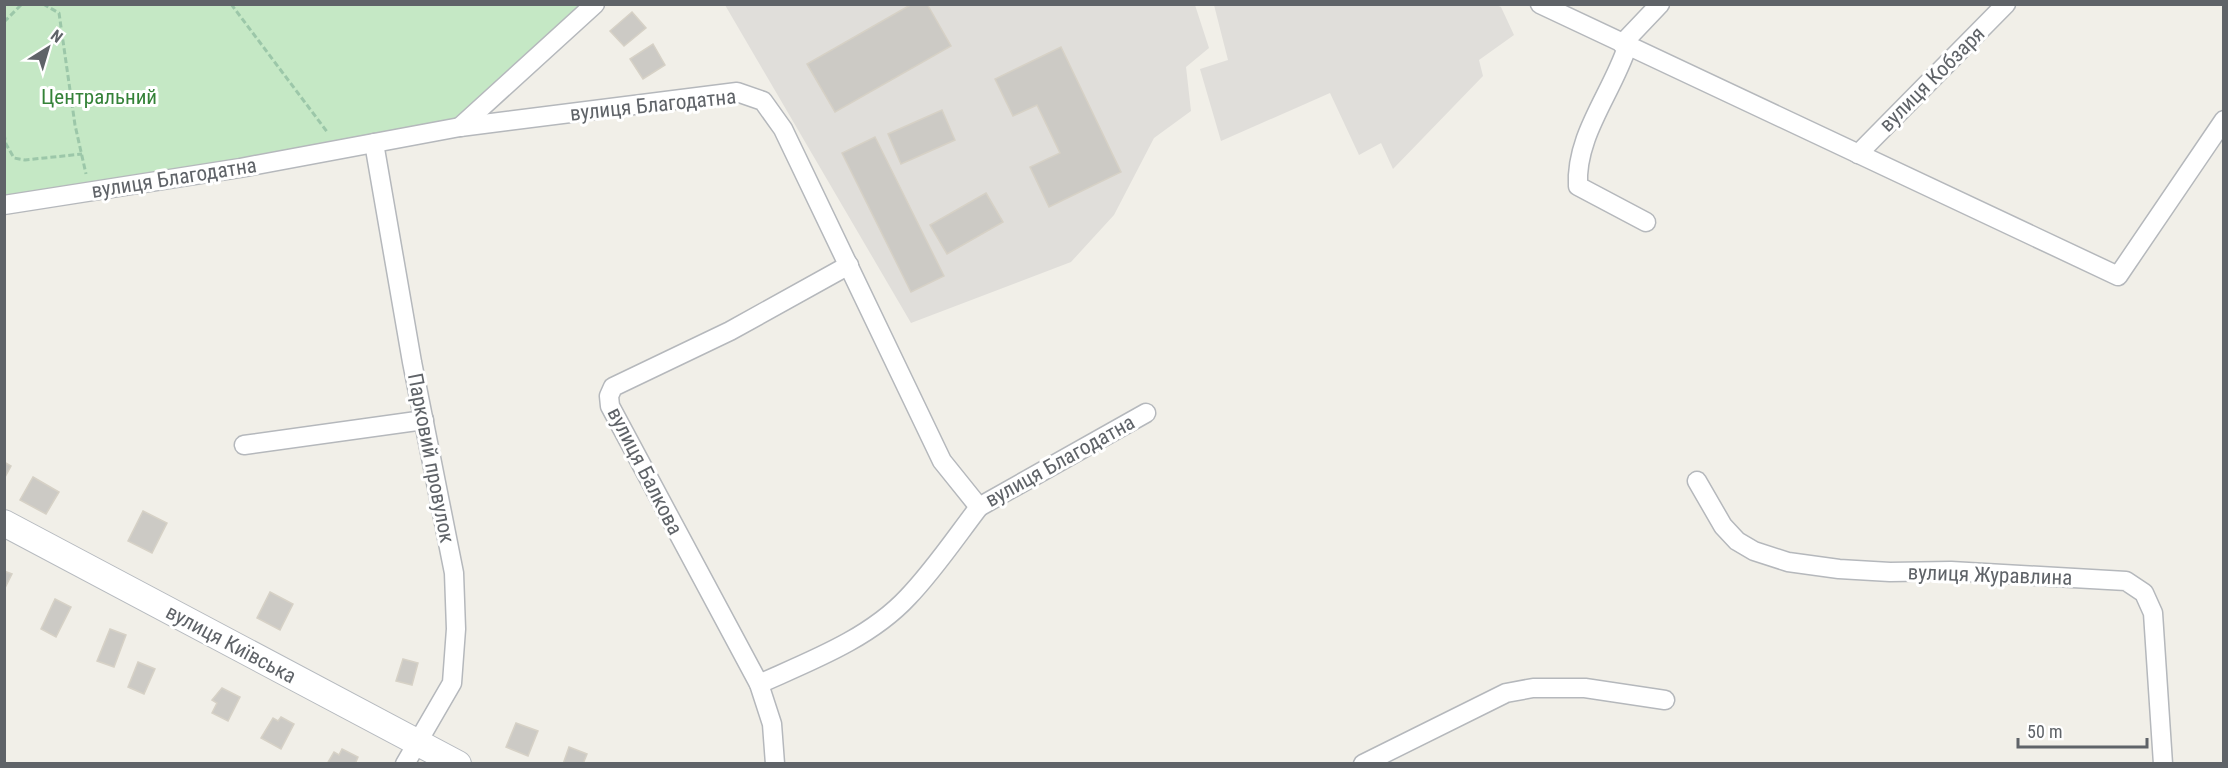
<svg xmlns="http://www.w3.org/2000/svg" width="2228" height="768" viewBox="0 0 2228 768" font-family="'Roboto Condensed',sans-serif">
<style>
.industrial{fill:#e0deda}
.green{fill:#c5e8c5}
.building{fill:#cccac5;stroke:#d6d1c6;stroke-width:1.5}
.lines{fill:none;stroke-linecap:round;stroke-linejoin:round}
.street-casing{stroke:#b5b8bc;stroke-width:21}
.secondary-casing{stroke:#b6babf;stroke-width:28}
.path{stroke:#9cc7a9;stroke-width:3;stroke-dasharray:6 3;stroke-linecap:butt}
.street{stroke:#fff;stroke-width:18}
.secondary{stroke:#fff;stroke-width:26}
.labels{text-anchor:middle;stroke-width:6;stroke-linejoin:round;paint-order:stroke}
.street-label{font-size:21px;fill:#5f6368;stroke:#fff}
.park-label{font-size:21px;fill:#348238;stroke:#fff}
</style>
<rect width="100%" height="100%" fill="#f1efe8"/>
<!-- industrial -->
<g class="industrial">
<path d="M725,5h470l14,43 -23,19 5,44 -37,27 -40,77 -43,47 -160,61z"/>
<path d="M1214,5h282l5,2 13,28 -35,25 4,16 -90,93 -12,-26 -22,12 -29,-62 -109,48 -21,-72 28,-9z"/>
</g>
<!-- green -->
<path class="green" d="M576,4l9,12 -125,111 -455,78v-200z"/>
<!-- building -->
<g class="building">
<path d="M912,4h15l24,42 -116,66 -28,-48z"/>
<path d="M632,12l14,16 -22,18 -14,-15z"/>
<path d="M653,44l12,21 -22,14 -13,-20z"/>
<path d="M1061,47l60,125 -72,35 -19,-40 30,-14 -23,-48 -24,11 -18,-37z"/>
<path d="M942,110l13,30 -54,24 -13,-30z"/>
<path d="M875,137l69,139 -33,16 -69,-139z"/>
<path d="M986,193l17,29 -56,32 -17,-29z"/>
<path d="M4,462l7,4 -7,13z"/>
<path d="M33,477l26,15 -13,22 -26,-14z"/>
<path d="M143,511l24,12 -15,30 -24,-12z"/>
<path d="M4,571l8,3 -8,16z"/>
<path d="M270,592l23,12 -13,26 -23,-12z"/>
<path d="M55,599l16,8 -15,30 -15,-8z"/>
<path d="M110,629l16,6 -12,32 -17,-6z"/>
<path d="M403,659l15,4 -6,22 -16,-4z"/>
<path d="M138,662l17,7 -11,25 -16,-7z"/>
<path d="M222,688l18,9 -12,24 -16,-8 5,-10 -5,-3z"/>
<path d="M281,717l13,7 -13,25 -20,-11 12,-20 5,3z"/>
<path d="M516,723l22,8 -10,25 -22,-9z"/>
<path d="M569,747l18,7 -4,10h-20z"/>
<path d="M342,749l16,8 -3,7h-28l7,-12 5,3z"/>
</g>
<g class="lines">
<!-- street casing -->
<g class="street-casing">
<g id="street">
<path d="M1540,4l578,272 106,-156"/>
<path d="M1622,44l38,-40"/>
<path d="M1627,47c-15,46 -52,89 -49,139l68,36"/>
<path d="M460,127l135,-123"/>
<path d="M374,143l38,219 42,211 2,56 -4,54 -47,81"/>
<path d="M1858,154l148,-150"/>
<path d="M4,205l236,-37 220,-41 277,-35 26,9 20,28 159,332 37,46 167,-94"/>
<path d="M244,445l180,-25"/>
<path d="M1697,481l26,45 14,15 17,10 34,11 51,7 51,3 61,-1 175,10 18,12 9,20 10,151"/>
<path d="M759,684c51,-23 110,-45 149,-87 26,-27 48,-60 71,-90"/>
<path d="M775,764l-3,-40 -13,-40 -149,-278 -1,-10 4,-9 117,-56 119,-66"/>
<path d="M1363,764l143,-71 27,-5h52l80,12"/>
</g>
</g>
<!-- secondary casing -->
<g class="secondary-casing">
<path id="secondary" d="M4,523l454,241"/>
</g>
<!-- path -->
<g class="path">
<path d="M43,4l16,9 16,112 11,49"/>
<path d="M231,4l97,129"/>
<path d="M4,22l18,-18"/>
<path d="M4,134l2,10 8,14 11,2 57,-6"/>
</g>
<!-- street -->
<use href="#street" class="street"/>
<!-- secondary -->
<use href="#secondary" class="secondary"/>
</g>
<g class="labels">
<!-- street labels -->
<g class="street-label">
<text transform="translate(1932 79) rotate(-45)" y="7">вулиця Кобзаря</text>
<text transform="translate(653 105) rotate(-6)" y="7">вулиця Благодатна</text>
<text transform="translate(174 178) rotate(-9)" y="7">вулиця Благодатна</text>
<text transform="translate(431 458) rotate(79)" y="7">Парковий провулок</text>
<text transform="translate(1060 461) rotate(-29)" y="7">вулиця Благодатна</text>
<text transform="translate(645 471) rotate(63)" y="7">вулиця Балкова</text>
<text transform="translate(1990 575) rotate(2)" y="7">вулиця Журавлина</text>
<text transform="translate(231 644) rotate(28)" y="7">вулиця Київська</text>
</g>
<!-- park labels -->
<g class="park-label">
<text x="99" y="104">Центральний</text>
</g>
</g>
<!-- border -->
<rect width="2228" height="768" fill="none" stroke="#5f6368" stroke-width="12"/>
<!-- north arrow -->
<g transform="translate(48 48) rotate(37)" stroke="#ffffff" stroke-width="4.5" paint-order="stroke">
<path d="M0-4.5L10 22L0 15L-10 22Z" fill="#5f6368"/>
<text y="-9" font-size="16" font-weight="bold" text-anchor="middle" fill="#5f6368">N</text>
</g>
<!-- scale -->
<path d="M2018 738v9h129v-9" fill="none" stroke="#5f6368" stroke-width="3"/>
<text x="2027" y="738" font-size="18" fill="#5f6368" stroke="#ffffff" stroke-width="4.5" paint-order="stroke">50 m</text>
</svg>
